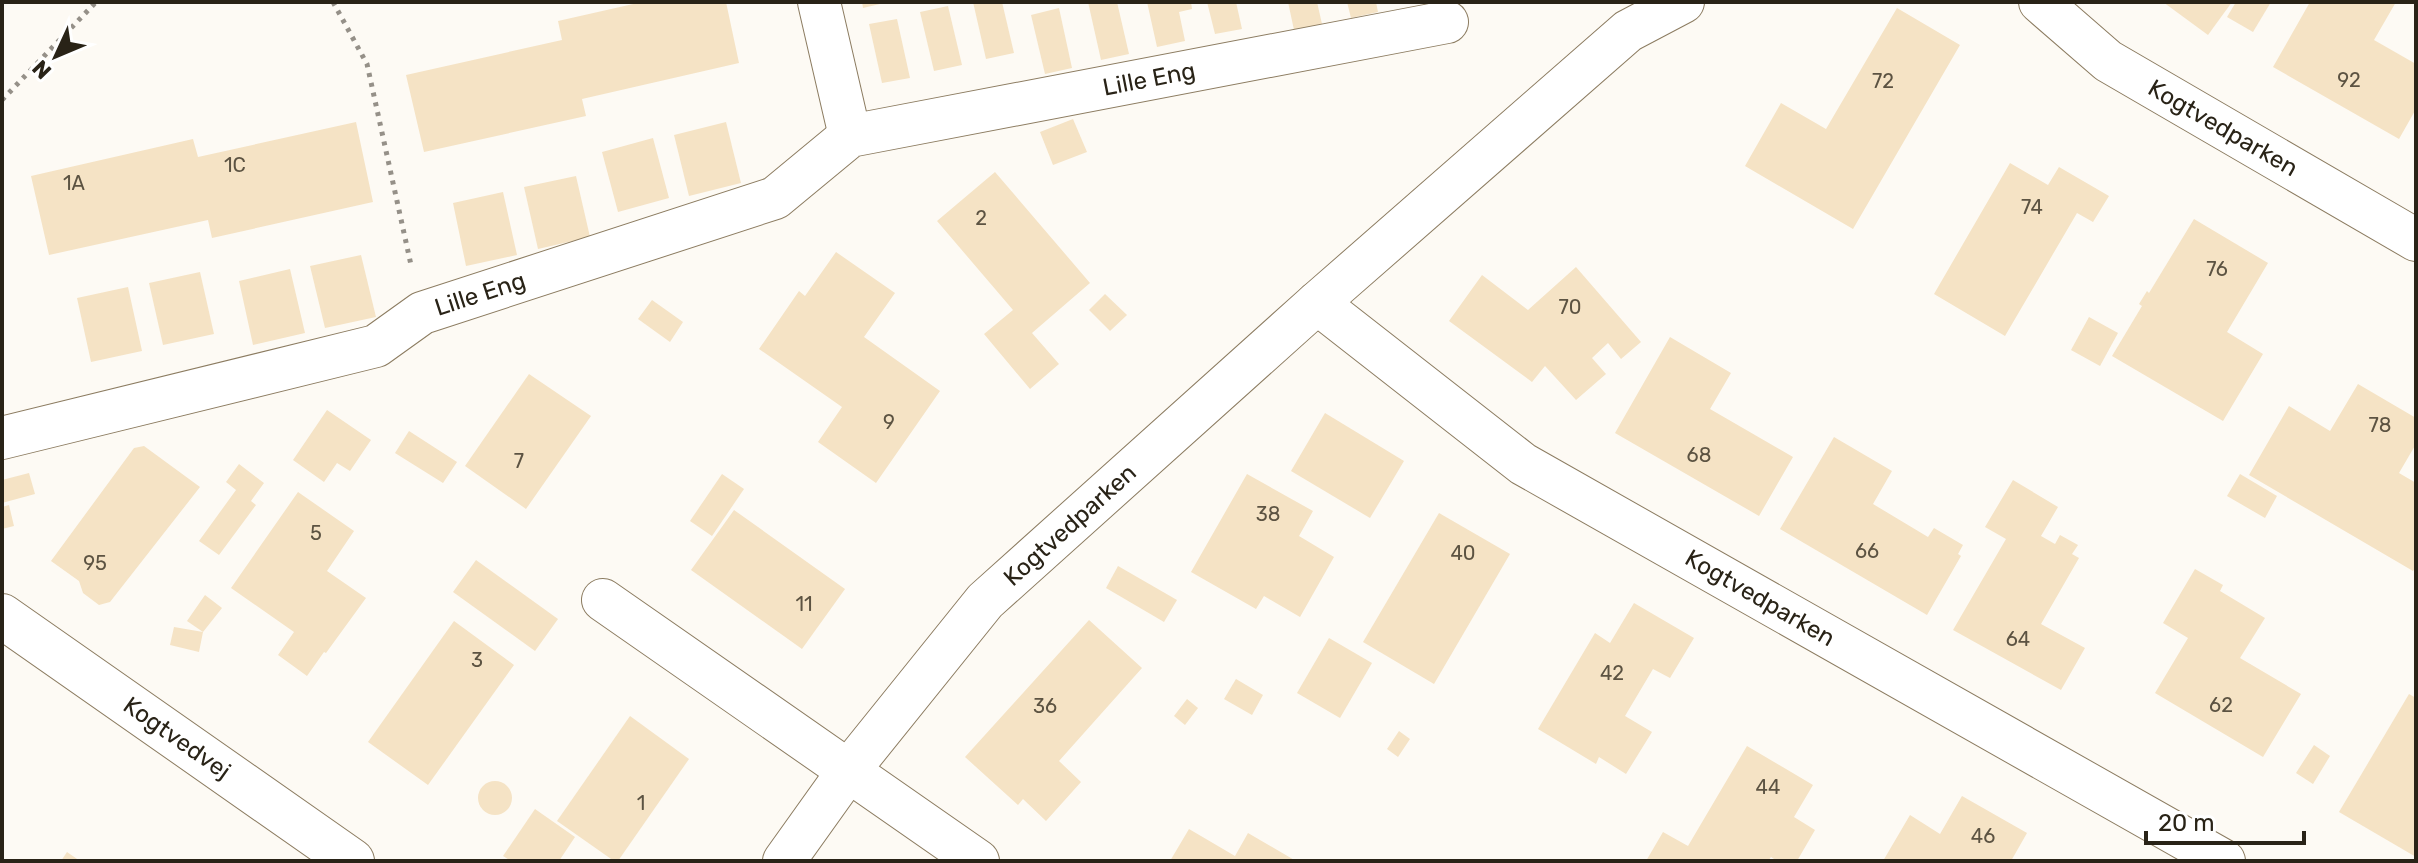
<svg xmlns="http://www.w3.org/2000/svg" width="2418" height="863" viewBox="0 0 2418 863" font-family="Rubik,sans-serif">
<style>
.building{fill:#f5e3c5}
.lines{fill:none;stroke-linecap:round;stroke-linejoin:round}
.street-casing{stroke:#8c7c61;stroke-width:44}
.secondary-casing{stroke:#8c7c61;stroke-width:46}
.path{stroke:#959088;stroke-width:5;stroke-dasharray:4 6;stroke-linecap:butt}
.street{stroke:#fff;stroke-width:42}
.secondary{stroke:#fff;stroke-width:44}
.labels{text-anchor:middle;stroke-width:6;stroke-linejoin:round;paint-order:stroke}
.number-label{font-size:20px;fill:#5c5342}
.street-label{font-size:24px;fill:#292317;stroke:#fff}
</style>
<rect width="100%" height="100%" fill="#fdfaf4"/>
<!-- building -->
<g class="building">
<path d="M642,2h84l13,61 -157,36 4,17 -162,36 -18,-77 156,-35 -4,-19z"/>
<path d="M862,2h21l1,1 -21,5z"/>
<path d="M973,2h29l12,51 -28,6z"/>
<path d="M1088,2h29l12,52 -28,6z"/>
<path d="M1147,2h44l1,7 -13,3 6,29 -28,6z"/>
<path d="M1207,2h29l6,27 -27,5z"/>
<path d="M1288,2h29l5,22 -28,6z"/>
<path d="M1347,2h29l2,10 -27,6z"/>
<path d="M2163,2h69l-24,33z"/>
<path d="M2236,2h35l-18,30 -26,-15z"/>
<path d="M2310,2h86l-22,38 42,24v45l-17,30 -126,-72z"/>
<path d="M948,6l14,59 -28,6 -14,-59z"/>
<path d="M1059,8l13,60 -27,6 -14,-59z"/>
<path d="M1897,8l63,37 -107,184 -108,-63 36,-63 45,26z"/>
<path d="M897,19l13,59 -28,5 -13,-59z"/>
<path d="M1073,119l14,33 -34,13 -13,-33z"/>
<path d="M356,122l17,80 -161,36 -4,-18 -159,35 -18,-79 162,-37 5,18z"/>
<path d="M726,122l15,61 -52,13 -15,-61z"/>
<path d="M653,138l16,60 -51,14 -16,-60z"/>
<path d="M2010,163l38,22 11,-18 50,29 -16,26 -16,-9 -72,123 -71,-42z"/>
<path d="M995,172l95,111 -58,50 27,31 -29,25 -46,-55 29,-24 -76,-89z"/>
<path d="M576,176l14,61 -52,12 -14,-62z"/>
<path d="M503,192l14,63 -51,11 -13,-63z"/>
<path d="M2194,219l74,44 -41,69 36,22 -40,67 -111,-65 30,-50 -3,-2 8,-13 2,2z"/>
<path d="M836,252l59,41 -31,44 76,54 -64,92 -58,-41 24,-35 -83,-58 40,-58 6,5z"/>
<path d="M361,255l15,62 -51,11 -15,-62z"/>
<path d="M1576,267l65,75 -20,17 -13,-16 -16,15 14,16 -30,26 -31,-34 -13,16 -83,-61 33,-46 46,35z"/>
<path d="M290,269l15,64 -52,12 -14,-64z"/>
<path d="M200,272l14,62 -51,11 -14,-62z"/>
<path d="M128,287l14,64 -51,11 -14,-64z"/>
<path d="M1105,294l22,21 -17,16 -21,-21z"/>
<path d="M652,300l31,22 -13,20 -32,-23z"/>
<path d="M2089,317l29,16 -18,33 -29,-16z"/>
<path d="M1670,337l61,36 -21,36 83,48 -34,59 -144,-83z"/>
<path d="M529,374l62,42 -65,93 -61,-43z"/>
<path d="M2358,384l58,34v26l-17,29 17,10v84l-3,4 -164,-96 40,-69 41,25z"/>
<path d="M327,410l44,30 -21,31 -13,-8 -13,19 -31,-22z"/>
<path d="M1325,413l79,48 -34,57 -79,-47z"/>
<path d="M409,431l48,31 -14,21 -48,-30z"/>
<path d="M1834,437l58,34 -19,33 55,33 6,-9 29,17 -5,9 3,2 -34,59 -147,-86z"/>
<path d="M144,446l56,41 -90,115 -11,3 -16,-12 -4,-12 -28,-20 83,-113z"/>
<path d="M239,464l25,19 -13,18 5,4 -37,50 -20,-14 37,-51 -10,-8z"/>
<path d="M29,473l6,21 -33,9v-23z"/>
<path d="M722,474l22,15 -32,47 -22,-15z"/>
<path d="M1247,474l66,37 -14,25 35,21 -34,60 -36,-21 -8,13 -65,-37z"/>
<path d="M2240,474l37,22 -12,22 -38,-22z"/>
<path d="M2013,480l45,27 -17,29 14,8 5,-9 18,10 -6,9 7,4 -38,66 44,24 -24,42 -108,-60 53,-91 -21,-12z"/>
<path d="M298,492l56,39 -27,40 39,27 -40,55 -2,-1 -17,24 -29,-21 16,-23 -63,-44z"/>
<path d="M9,505l5,21 -12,3v-22z"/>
<path d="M734,510l111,79 -43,60 -111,-79z"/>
<path d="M1439,513l71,41 -76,130 -71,-42z"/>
<path d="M476,560l82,59 -23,32 -82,-59z"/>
<path d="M1118,566l59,34 -13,22 -58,-34z"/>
<path d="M2195,569l28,16 -3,6 45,27 -25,40 61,36 -38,63 -108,-64 33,-55 -25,-15z"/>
<path d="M205,595l17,13 -19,24 -4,20 -29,-7 4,-18 29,5 -16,-11z"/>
<path d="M1634,603l60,35 -24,40 -17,-9 -28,47 27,16 -26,42 -27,-17 -3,7 -58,-35 57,-96 15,10z"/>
<path d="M1089,620l53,48 -83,93 22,21 -35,39 -23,-22 -5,6 -53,-48z"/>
<path d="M454,621l60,44 -86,120 -60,-43z"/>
<path d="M1329,638l43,25 -32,55 -43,-25z"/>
<path d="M1236,679l27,16 -11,20 -28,-16z"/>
<path d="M2409,694l7,4v159l-77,-45z"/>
<path d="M1187,699l11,9 -13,17 -11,-9z"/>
<path d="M630,716l59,43 -71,102h-4l-57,-40z"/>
<path d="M1399,731l11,8 -12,18 -11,-8z"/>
<path d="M2314,745l16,11 -17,28 -17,-11z"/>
<path d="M1747,746l66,39 -19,32 21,13 -18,31h-20l-6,-4 -3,4h-122l17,-29 25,14z"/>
<circle cx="495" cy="798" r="17"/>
<path d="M1962,796l65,37 -16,28h-128l27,-46 30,19z"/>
<path d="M535,809l40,28 -16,24h-48l-8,-5z"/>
<path d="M1189,829l46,27 13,-23 48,28h-126z"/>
<path d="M67,852l13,9h-19z"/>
</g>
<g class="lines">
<!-- street casing -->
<g class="street-casing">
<g id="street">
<path d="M819,2l31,134"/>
<path d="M2040,2l68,59 308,179"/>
<path d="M1317,303l206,161 701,397"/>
<path d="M2,438l374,-92 46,-33 353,-115 75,-62 597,-114"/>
<path d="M603,600l375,261"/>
<path d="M784,861l65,-91 136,-169 332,-298 311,-272 55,-29"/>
</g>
</g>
<!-- secondary casing -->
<g class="secondary-casing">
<path id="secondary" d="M2,616l350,245"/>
</g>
<!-- path -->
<g class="path">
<path d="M333,2l34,62 44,201"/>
<path d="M2,100l94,-98"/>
</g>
<!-- street -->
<use href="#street" class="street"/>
<!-- secondary -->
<use href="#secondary" class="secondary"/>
</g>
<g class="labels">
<!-- number labels -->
<g class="number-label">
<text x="2349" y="87">92</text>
<text x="1883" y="88">72</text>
<text x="235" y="172">1C</text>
<text x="74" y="190">1A</text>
<text x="2032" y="214">74</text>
<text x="981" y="225">2</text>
<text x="2217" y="276">76</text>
<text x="1570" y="314">70</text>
<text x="889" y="429">9</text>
<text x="2380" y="432">78</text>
<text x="1699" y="462">68</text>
<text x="519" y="468">7</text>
<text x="1268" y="521">38</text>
<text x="316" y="540">5</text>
<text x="1867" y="558">66</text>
<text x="1463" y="560">40</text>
<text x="95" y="570">95</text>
<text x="804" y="611">11</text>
<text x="2018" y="646">64</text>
<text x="477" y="667">3</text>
<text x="1612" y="680">42</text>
<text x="2221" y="712">62</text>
<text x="1045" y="713">36</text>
<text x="1768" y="794">44</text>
<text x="641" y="810">1</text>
<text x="1983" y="843">46</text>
</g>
<!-- street labels -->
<g class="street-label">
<text transform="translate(1149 79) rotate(-11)" y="8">Lille Eng</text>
<text transform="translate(2223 128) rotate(30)" y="8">Kogtvedparken</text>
<text transform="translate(480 294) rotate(-18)" y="8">Lille Eng</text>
<text transform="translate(1070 525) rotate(-42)" y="8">Kogtvedparken</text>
<text transform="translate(1760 598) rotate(30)" y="8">Kogtvedparken</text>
<text transform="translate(177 738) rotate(35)" y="8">Kogtvedvej</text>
</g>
</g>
<!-- border -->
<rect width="2418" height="863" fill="none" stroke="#292317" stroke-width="8"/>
<!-- north arrow -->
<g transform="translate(56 56) rotate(226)" stroke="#ffffff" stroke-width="6" paint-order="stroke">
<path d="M0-6L14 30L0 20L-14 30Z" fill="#292317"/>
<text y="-12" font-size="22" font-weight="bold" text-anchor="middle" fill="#292317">N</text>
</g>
<!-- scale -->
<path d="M2146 831v12h158v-12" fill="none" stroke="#292317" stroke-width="4"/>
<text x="2158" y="831" font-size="24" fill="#292317" stroke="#ffffff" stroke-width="6" paint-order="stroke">20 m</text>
</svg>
